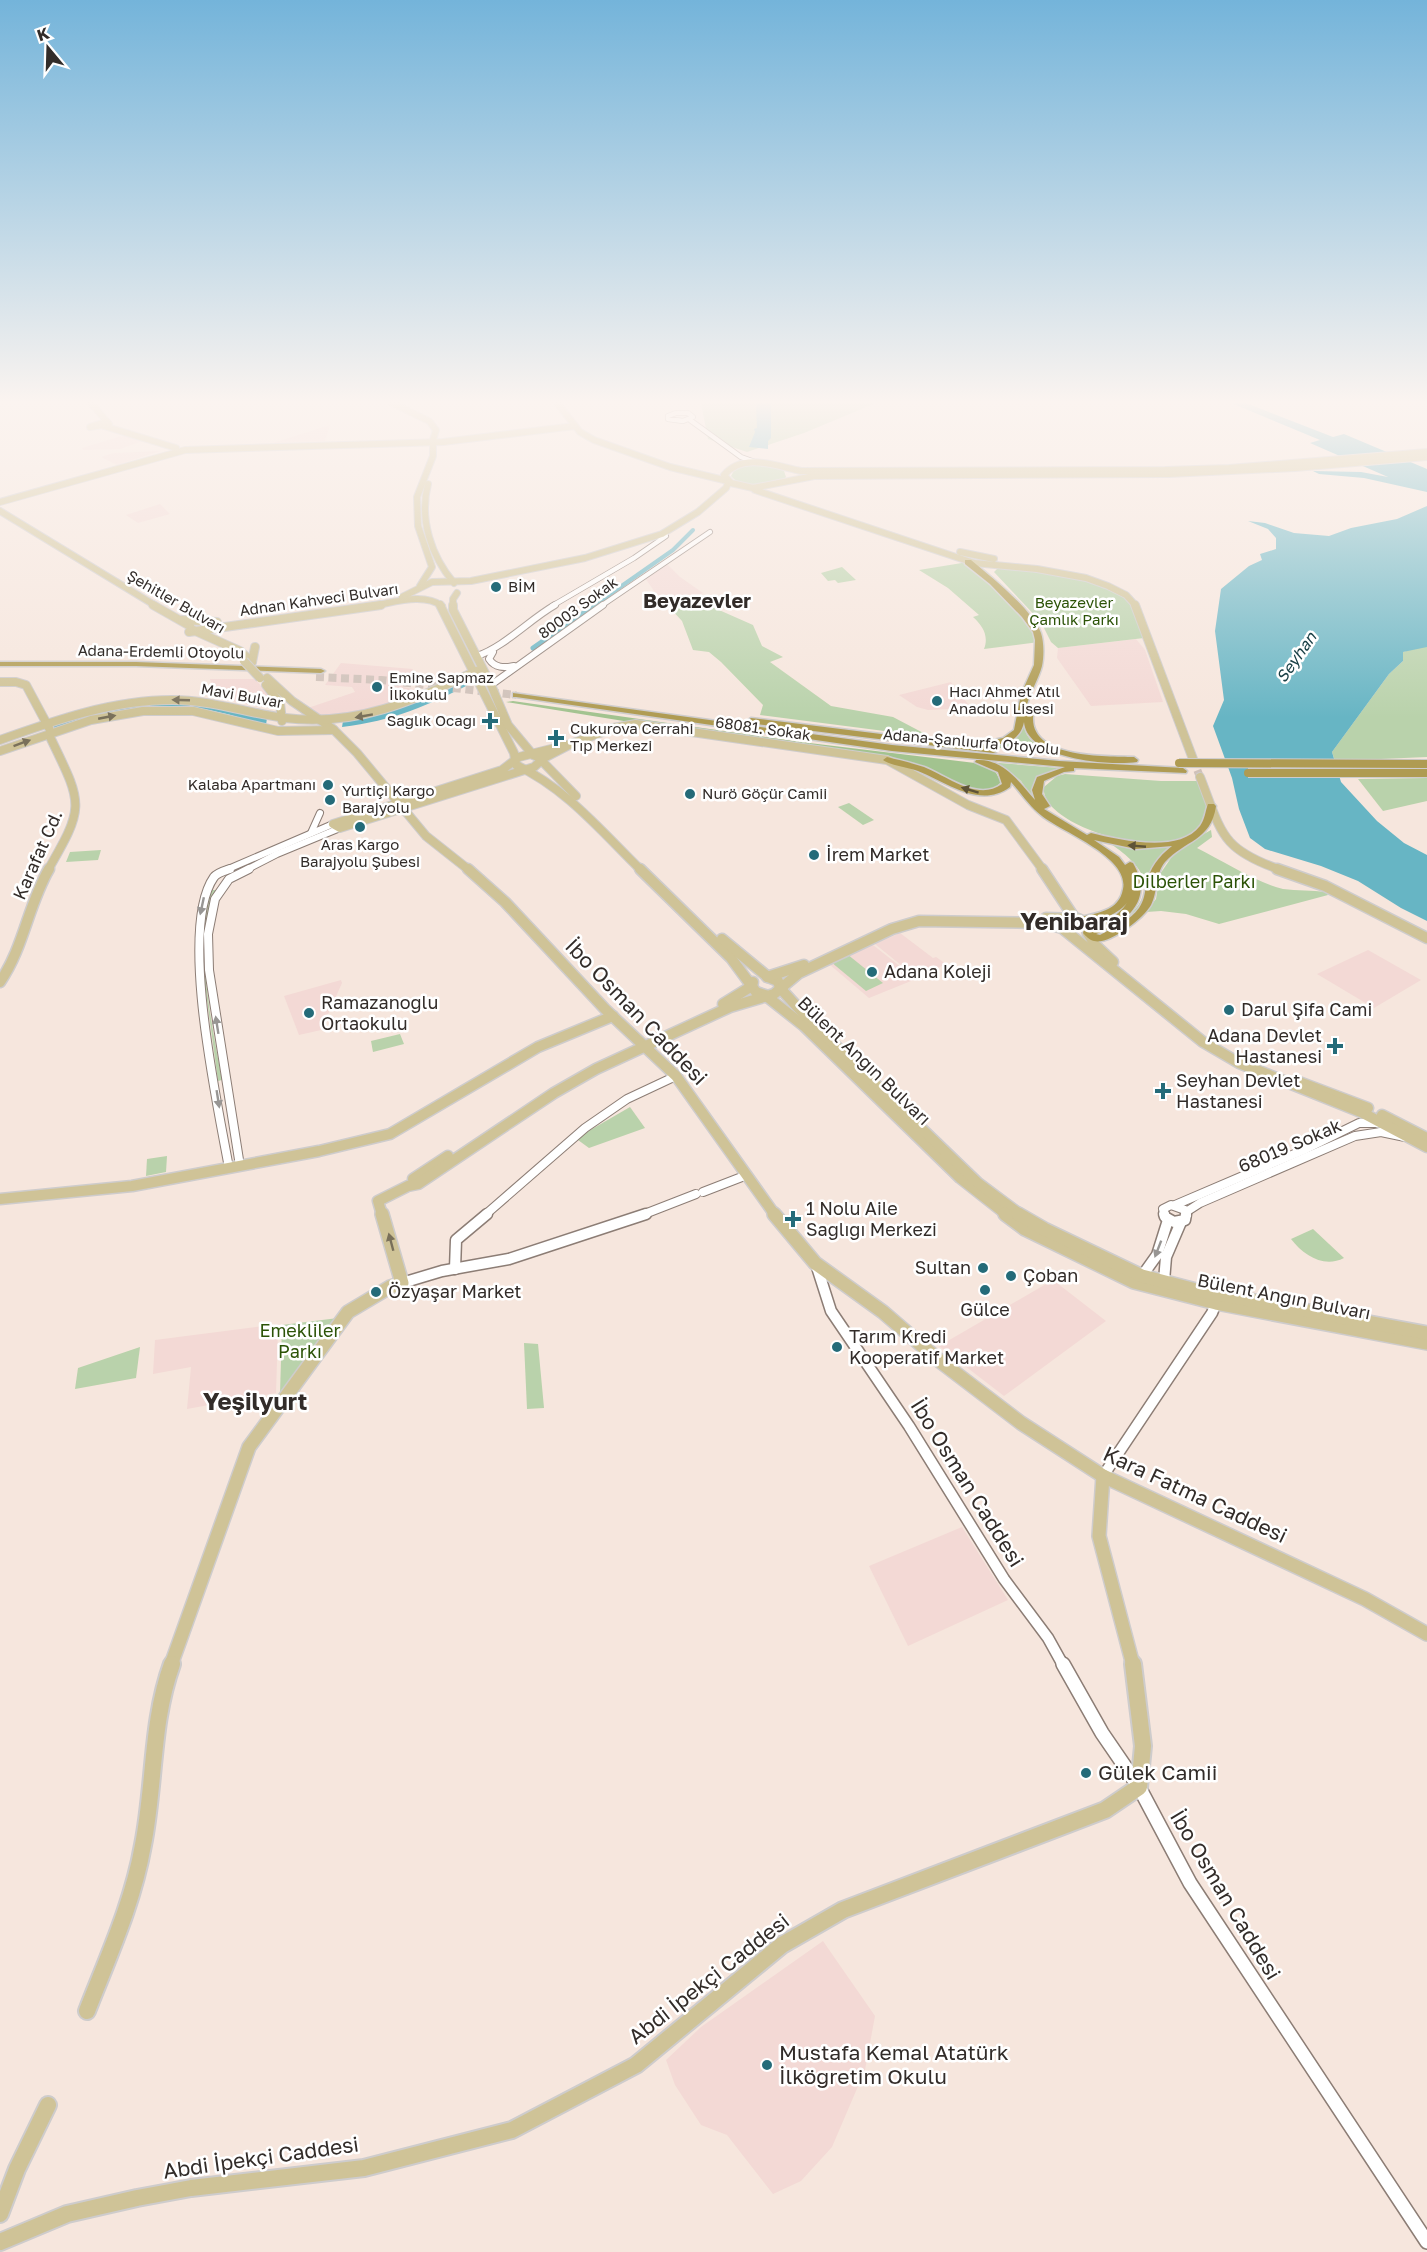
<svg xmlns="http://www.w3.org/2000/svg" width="1427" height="2252" viewBox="0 0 1427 2252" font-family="'Golos Text',sans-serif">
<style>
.education{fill:#f3d9d5}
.green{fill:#b9d2ab}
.forest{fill:#a2c38f}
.water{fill:#67b5c4}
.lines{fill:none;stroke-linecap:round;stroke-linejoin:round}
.canal-far1{stroke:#67b5c4;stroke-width:4}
.canal{stroke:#67b5c4;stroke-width:5}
.major-tunnel{stroke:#cfc1b9;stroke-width:8;stroke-dasharray:8 4;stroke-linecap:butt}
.highway-tunnel{stroke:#cfc1b9;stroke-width:8;stroke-dasharray:8 4.5;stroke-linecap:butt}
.minor-far4-casing{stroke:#8c7d75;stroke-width:6}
.minor-far3-casing{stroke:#8c7d75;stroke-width:8}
.minor-far2-casing{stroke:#8c7d75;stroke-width:10}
.minor-far1-casing{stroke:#8c7d75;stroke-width:13}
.minor-casing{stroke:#8c7d75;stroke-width:16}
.major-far4-casing{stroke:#cecccc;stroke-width:8}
.major-far3-casing{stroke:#cecccc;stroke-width:10}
.major-far2-casing{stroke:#cecccc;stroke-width:13}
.major-far1-casing{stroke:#cecccc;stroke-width:16}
.major-casing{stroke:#cecccc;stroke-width:20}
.highway-casing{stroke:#cecccc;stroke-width:3}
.minor-far4{stroke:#fff;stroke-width:4.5}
.minor-far3{stroke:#fff;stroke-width:6}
.minor-far2{stroke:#fff;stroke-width:8}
.minor-far1{stroke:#fff;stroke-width:10}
.minor{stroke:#fff;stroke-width:13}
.major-far4{stroke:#cfc397;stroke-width:6}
.major-far3{stroke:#cfc397;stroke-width:8}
.major-far2{stroke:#cfc397;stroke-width:10}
.major-far1{stroke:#cfc397;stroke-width:13}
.major{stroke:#cfc397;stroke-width:16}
.highway{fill:#af9b52;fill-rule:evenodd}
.major-bridge-casing{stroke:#cecccc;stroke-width:10;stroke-linecap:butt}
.highway-bridge-casing{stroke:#cecccc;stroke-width:10;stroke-linecap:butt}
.major-bridge{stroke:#cfc397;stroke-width:8}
.highway-bridge{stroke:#af9b52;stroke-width:8}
.oneway{fill:#79705a}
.oneway2{fill:#5e5337}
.oneway3{fill:#989694}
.poi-dot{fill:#246b79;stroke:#fff;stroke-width:2}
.labels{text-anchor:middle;stroke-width:5;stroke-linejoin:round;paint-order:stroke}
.far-poi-label{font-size:15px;fill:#322c29;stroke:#fff;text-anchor:start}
.far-street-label{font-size:15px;fill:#322c29;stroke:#fff}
.far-park-label{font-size:15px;fill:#2c5307;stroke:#fff}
.far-water-label{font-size:16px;font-style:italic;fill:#1a4046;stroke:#fff}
.street-label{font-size:18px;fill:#322c29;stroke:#fff}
.poi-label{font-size:18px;fill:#322c29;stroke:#fff;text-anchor:start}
.park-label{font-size:18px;fill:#2c5307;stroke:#fff}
.far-district-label{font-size:20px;font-weight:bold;fill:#322c29;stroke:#fff}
.near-street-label{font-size:21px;fill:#322c29;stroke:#fff}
.near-poi-label{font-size:21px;fill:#322c29;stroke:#fff;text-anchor:start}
.district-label{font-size:24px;font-weight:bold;fill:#322c29;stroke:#fff}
</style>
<rect width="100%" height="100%" fill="#f6e6dd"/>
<!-- education -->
<g class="education">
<path d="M330,425l-5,16 -52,2z"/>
<path d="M125,435l18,6 -23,8 -37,1 -1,-2z"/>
<path d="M160,451l-43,14 -16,-8 13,-4z"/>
<path d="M160,504l10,10 -32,9 -12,-8z"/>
<path d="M666,563l14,14 23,16 -11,5 -30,4 -17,-24z"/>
<path d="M1136,639l9,11 18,52 -72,4 -34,-48 1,-10z"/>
<path d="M341,663l72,6 -10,18 24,5 -67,22 -40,2 -12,-8 47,-16 -3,-5 -27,-2z"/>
<path d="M210,679h45l17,19 1,7 -14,2 -44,-10z"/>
<path d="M951,682l20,26 -43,2 -11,-3 -18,-12z"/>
<path d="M900,933l33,25 3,-1 10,7 -29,14 -42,-34z"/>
<path d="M873,945l43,34 -47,19 -40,-34z"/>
<path d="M1368,950l53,30 -47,28 -57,-34z"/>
<path d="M341,980l1,3 -21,47 -22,5 -15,-39z"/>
<path d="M1053,1280l53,41 -102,75 -65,-50z"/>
<path d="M263,1326l15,4 -2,63 -89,16 4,-42 -38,7 2,-34z"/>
<path d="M962,1527l46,73 -100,46 -39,-80z"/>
<path d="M823,1941l52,75 -10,54 -33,77 -31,34 -28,13 -46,-59 -26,-10 -26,-40 -9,-25 35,-33z"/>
</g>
<!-- green -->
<g class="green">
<path d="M701,403h175l-72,30 -57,19 -39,-13z"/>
<path d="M751,465l27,3 6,3 2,6 -3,3c-16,3 -40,11 -52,-4l4,-7z"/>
<path d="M968,562l64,62 7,18 -55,7c5,-13 -1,-23 -11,-32l6,-2 -31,-27 -29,-18z"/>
<path d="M1006,566c33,6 103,11 125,37 7,8 10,25 13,35l-86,10 -7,-6 -10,-20 -47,-50 5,-5z"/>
<path d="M842,567l14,13 -18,3 -3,-3 -7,1 -7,-8z"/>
<path d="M695,603l15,3 43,19 9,21 21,11 -13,5 61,44 62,11 38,20 -171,-22 3,-10 -42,-43 -12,-10 -16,-2 -11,-29 -13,-14z"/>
<path d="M1033,620c32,48 -28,91 -3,119 7,8 19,10 29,14l-70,-6 14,-3 12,-6 6,-9 3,-24 16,-39z"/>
<path d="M1419,647h8v110l-92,4 -3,-9 57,-78 14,-13v-9z"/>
<path d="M987,762l72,6c-78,25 45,73 64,93 8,8 10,19 13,29l-14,22 -29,16 -5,-6c18,-2 29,-9 41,-23l-2,-31 -91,-65 -15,-22 -8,-7z"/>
<path d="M1065,774l96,7h38c3,8 10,21 9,31 -10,62 -170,18 -164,-25l13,-11z"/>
<path d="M1427,778v23l-44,10 -25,-32z"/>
<path d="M849,803l25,17 -11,5 -25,-18z"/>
<path d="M1211,830l1,7 -15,11c26,13 60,35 86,41 14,2 29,1 43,3l2,3 -109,29 -33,-10 -25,-3 -15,1 10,-13 4,-25 11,-16 15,-14z"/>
<path d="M1108,842l28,6 39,-2 -11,9 -22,51 -30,24c2,-4 14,-11 20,-17 29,-30 3,-53 -24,-71z"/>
<path d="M101,850l-3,10 -32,2 4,-10z"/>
<path d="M210,890h8c-29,36 -4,144 4,190l-4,1 -18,-133 2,-21z"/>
<path d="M847,954l36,29 -17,8 -35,-29z"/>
<path d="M400,1034l4,10 -31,8 -2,-11z"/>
<path d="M630,1107l15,21 -56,20 -11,-8 2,-4z"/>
<path d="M167,1156l-1,16 -20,4 1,-17z"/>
<path d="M1313,1229l31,29c-20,10 -40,-2 -53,-19z"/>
<path d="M338,1318l-58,76 2,-69z"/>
<path d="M524,1343l14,1 6,64 -17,1z"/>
<path d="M140,1347l-4,31 -61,11 3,-21z"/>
</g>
<!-- forest -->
<path class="forest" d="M513,701l288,41 174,21 20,8 6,11c-17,21 -51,-3 -69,-11l-426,-69z"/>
<!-- water -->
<g class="water">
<path d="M756,403h15v35l-3,3v8l-19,-2 6,-15 -1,-3 3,-1z"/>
<path d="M1231,403h15l87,34 11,-3 83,35v23l-63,-14 -45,-4 -6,-3 48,1 27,5 -78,-34 10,-3z"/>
<path d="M1427,506v141l-24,5v9l-14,13 -57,78 9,30 36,39 27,22 23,12v66l-26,-13 -43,-27 -37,-15 -56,-17 -15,-11 -11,-29 -7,-31 -19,-52 11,-26 -9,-69 6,-42 28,-23 13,-6 -2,-6 16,-5v-11l-8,-9 -20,-8 17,2 29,10 35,3 22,-8 46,-9z"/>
<path d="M471,677l3,5c-45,23 -81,39 -132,45l1,-6c47,-5 86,-23 128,-44z"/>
<path d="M142,703l63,1 62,14 -1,7c-22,-6 -43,-13 -64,-16 -50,-7 -101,3 -147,20l-3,-5 21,-7z"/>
</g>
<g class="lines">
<!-- canal-far1 -->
<path class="canal-far1" d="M593,606l80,-56 20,-20"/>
<!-- canal -->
<path class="canal" d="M533,648l62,-43"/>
<!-- major-tunnel -->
<path class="major-tunnel" d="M1193,759l7,18"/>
<!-- highway-tunnel -->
<path class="highway-tunnel" d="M316,677l65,3 135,15"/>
<!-- minor-far4 casing -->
<g class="minor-far4-casing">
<g id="minor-far4">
<path d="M676,413h12l5,4 -10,4 -15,-2v-3z"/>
<path d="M690,420l51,37 14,5"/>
<path d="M552,606l82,-48 32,-22"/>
<path d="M601,606l109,-74"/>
</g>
</g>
<!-- minor-far3 casing -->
<g class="minor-far3-casing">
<g id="minor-far3">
<path d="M493,652l-4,7c6,9 15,9 25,7"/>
<path d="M477,656c27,-9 52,-36 78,-51"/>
<path d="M491,685l112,-80"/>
<path d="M311,833l9,-20"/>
<path d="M226,870l107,-46"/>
<path d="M246,870l31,-16 63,-26"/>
</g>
</g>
<!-- minor-far2 casing -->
<g class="minor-far2-casing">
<g id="minor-far2">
<path d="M240,1166l-31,-196 -1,-36 7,-35 14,-20 20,-10"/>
<path d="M229,1168c-11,-62 -51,-240 -15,-291 3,-4 10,-6 16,-8"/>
<path d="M703,1192l44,-17"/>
<path d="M1175,1205l131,-56 53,-26h20"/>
<path d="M1186,1212l14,-9 155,-67 26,-4 24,5"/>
<path d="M485,1215l100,-87 42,-29 49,-23"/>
<path d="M642,1215l54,-21"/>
<path d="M1165,1215l-2,-6 8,-4 14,5 2,5"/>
</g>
</g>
<!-- minor-far1 casing -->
<g class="minor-far1-casing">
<g id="minor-far1">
<path d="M1164,1214l1,3 9,5 11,-2 1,-6"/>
<path d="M816,1264l15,47 78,115 95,153 44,59 15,27"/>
<path d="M455,1269l1,-29 31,-26"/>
<path d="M1142,1276l15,-21 11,-35"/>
<path d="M1164,1281l2,-24 15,-35"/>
<path d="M402,1283l40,-12 67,-12 137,-45"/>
<path d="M1103,1476l109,-163 4,-10"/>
</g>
</g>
<!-- minor casing -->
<g class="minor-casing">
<path id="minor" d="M1063,1664l39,69 37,54 51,96 237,359"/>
</g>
<!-- major-far4 casing -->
<g class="major-far4-casing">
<g id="major-far4">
<path d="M91,403l18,21 -19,3 15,-5"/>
<path d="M392,403l37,18 7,9 -3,10v16l-16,41 1,29 14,41 -12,19"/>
<path d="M557,403l23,29 14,8 76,27 58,14"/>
<path d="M104,426l72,22"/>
<path d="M1427,452l-198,16 -64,2 -364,1c-25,-5 -58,-19 -77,4l7,8 22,5 61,-12 355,-2 126,-6 132,-11"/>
<path d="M428,484c-9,35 3,72 26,99"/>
<path d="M755,490l219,73 63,6 49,9 22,8 18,9 10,11"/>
<path d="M0,502l185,-52 258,-8 132,-16"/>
<path d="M0,511l156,95"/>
<path d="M960,552l34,7"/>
<path d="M402,597l30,-15 39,-1 114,-23 77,-24 36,-22 28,-24 3,-7"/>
<path d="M371,606c22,-3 52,-14 71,0"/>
<path d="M453,606v-7l4,-6"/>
</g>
</g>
<!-- major-far3 casing -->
<g class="major-far3-casing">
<g id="major-far3">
<path d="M153,605l37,21 1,3 49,22 12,11"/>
<path d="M440,605l74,148 2,12c50,23 86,67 125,105"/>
<path d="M453,605v5l38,75 17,40 25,30 5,2 38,39"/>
<path d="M1135,605l58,154"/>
<path d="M182,620l35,2"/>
<path d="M189,632l192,-27"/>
<path d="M252,662l3,-15"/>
<path d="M267,678l25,23 41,28 24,24 69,83 43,34"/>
<path d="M0,682h16l10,3 23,43"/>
<path d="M266,685l14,18 2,18"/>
<path d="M0,740c56,-20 113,-40 172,-40 39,0 75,13 113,18 70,9 129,-17 191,-47"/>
<path d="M571,744l42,-16 23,-4 251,36 81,45 38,15 37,50"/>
<path d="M571,744l-27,14 -10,9 -194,61 -7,-4 169,-54 17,-13z"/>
<path d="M0,751l91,-31 52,-9h50l85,20 56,-1"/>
<path d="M1200,777c22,56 20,72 81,93"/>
<path d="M48,870c37,-64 35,-65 3,-131"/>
</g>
</g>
<!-- major-far2 casing -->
<g class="major-far2-casing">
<g id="major-far2">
<path d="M468,869l37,33 100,107 71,67 99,139"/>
<path d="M640,869l91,89 25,34 9,3 39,31 156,152 47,37"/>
<path d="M1042,869l33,50"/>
<path d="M1277,869l48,17 102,52"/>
<path d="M1046,918l32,1 11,6 -1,8"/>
<path d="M1088,933l7,12 18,17"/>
<path d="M722,939l46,38 10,4 2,7 32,35 166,160 43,32"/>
<path d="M767,977l37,-12"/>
<path d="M0,982c24,-35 28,-77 49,-113"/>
<path d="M723,1004l29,-18 1,-4"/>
<path d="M1299,1082l69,26"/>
<path d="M1382,1115l45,23"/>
<path d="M413,1179l35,-23"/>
<path d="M0,1199l132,-13 187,-35 71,-17 148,-87 75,-31"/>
<path d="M382,1215l-4,-14 30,-15 10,-2 136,-91 42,-24 134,-62 44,-13 25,-21 93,-44 27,-8 126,2 17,5 141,114 36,21 122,49 66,35"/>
</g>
</g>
<!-- major-far1 casing -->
<g class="major-far1-casing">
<g id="major-far1">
<path d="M774,1214l41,49 68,49 58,50 80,61 82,53 262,123 62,35"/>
<path d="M1005,1214l20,15 109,53 82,21 211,40"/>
<path d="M1018,1214l26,15 98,47 54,14 231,43"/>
<path d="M1103,1476l-4,60 34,129"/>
<path d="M171,1665l78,-218 99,-135 42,-25 12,-4 -20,-69"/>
</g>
</g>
<!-- major casing -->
<g class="major-casing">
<g id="major">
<path d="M87,2011c21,-54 46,-108 56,-166 12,-60 8,-123 29,-181"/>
<path d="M0,2214l17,-45 31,-64"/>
<path d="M0,2242l67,-28 70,-16 54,-10 173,-20 148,-38 124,-65 146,-120 61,-35 262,-100 34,-23 4,-41 -10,-82"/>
</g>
</g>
<!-- highway casing -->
<g class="highway-casing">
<g id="highway">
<path d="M965,560h6c20,17 61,49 70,73 3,9 3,24 1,33 -4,15 -13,27 -16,43l4,-2 4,3c-11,49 69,46 100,47l4,3 -1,2c-29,4 -110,-3 -113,-40 -4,20 -20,21 -37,25l9,1v4l-3,1 -245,-30 -1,-2 4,-3 227,28 1,-3 24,-5 11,-8 7,-36 13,-29 1,-25 -2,-8 -11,-15 -32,-33 -25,-20z"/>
<path d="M0,662h136l185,7 4,2 -4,2 -185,-7h-136z"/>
<path d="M513,693l379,52 167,16 124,7 4,3 -1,2 -112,-5v3l-10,1 -20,9 -2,13 8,12 -6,3 43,26 4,-2c29,7 88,21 109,-7 5,-7 5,-14 8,-22h6l2,2c-5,35 -31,34 -51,56 -10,12 -7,30 -14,43 -8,14 -42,40 -57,36 -5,-1 -8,-5 -11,-8l1,-2c17,-6 33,-13 43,-28 -12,14 -29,17 -47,20l-5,-3 1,-2c20,-5 43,-6 47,-29 7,-32 -61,-57 -81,-73 -13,-10 -21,-23 -31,-34l-1,5c-30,22 -62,-4 -92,-16 -11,-4 -26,-5 -35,-11l4,-3c12,3 25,6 37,10 23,9 54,35 78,17l-4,-12 -23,-10 1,-2c27,-2 43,22 59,40l-3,-10 5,-13 28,-10 -173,-16 -376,-54h-3zM1094,840l42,9 36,-3c-14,11 -22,22 -26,39 -1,8 -2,16 -7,23 -8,12 -26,20 -39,27l-4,-1c33,-13 58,-35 37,-71l-3,-1 -5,3 -6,-8z"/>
</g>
</g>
<!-- minor-far4 -->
<use href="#minor-far4" class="minor-far4"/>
<!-- minor-far3 -->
<use href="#minor-far3" class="minor-far3"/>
<!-- minor-far2 -->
<use href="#minor-far2" class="minor-far2"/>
<!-- minor-far1 -->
<use href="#minor-far1" class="minor-far1"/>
<!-- minor -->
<use href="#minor" class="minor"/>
<!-- major-far4 -->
<use href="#major-far4" class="major-far4"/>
<!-- major-far3 -->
<use href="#major-far3" class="major-far3"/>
<!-- major-far2 -->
<use href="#major-far2" class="major-far2"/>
<!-- major-far1 -->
<use href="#major-far1" class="major-far1"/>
<!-- major -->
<use href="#major" class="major"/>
<!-- highway -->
<use href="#highway" class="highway"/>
<!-- major-bridge casing -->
<g class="major-bridge-casing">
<path id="major-bridge" d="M244,661l16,17"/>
</g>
<!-- highway-bridge casing -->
<g class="highway-bridge-casing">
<g id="highway-bridge">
<path d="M1179,763l248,1"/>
<path d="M1248,773h179"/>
</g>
</g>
<!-- major-bridge -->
<use href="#major-bridge" class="major-bridge"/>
<!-- highway-bridge -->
<use href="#highway-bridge" class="highway-bridge"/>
</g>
<!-- one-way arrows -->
<defs><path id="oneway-solid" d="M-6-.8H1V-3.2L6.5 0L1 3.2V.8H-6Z" transform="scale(1.5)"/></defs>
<g class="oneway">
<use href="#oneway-solid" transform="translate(181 700) rotate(-178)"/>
<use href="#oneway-solid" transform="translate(364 716) rotate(170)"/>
<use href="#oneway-solid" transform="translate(107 717) rotate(-11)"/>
<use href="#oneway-solid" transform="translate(22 743) rotate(-20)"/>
<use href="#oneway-solid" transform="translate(391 1242) rotate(-105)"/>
</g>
<g class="oneway2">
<use href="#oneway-solid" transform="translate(970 790) rotate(-163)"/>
<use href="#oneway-solid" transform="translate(1137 846) rotate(-175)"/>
</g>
<g class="oneway3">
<use href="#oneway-solid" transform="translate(202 906) rotate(102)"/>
<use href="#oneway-solid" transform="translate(217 1025) rotate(-99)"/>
<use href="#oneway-solid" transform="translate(218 1099) rotate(81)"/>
<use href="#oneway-solid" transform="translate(1158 1249) rotate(111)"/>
</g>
<!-- sky -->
<linearGradient id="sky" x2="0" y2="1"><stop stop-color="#74b4da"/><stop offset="0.56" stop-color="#fbf4f0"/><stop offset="1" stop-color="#fbf4f0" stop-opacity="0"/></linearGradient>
<rect width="1427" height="718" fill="url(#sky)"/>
<!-- markers -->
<g class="poi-dot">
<circle cx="496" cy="587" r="6"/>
<circle cx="377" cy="687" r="6"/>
<circle cx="937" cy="701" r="6"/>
<path d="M487 712h6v6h6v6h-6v6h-6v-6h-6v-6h6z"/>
<path d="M553 729h6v6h6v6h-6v6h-6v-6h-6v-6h6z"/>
<circle cx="328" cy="785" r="6"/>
<circle cx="690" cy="794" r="6"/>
<circle cx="330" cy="800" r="6"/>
<circle cx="360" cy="827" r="6"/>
<circle cx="814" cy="855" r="6"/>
<circle cx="872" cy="972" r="6"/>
<circle cx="1229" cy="1010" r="6"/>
<circle cx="309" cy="1013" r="6"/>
<path d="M1332 1037h6v6h6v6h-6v6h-6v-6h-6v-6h6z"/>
<path d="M1160 1082h6v6h6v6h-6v6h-6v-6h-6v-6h6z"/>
<path d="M790 1210h6v6h6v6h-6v6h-6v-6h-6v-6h6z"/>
<circle cx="983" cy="1268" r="6"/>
<circle cx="1011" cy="1276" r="6"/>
<circle cx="985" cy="1290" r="6"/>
<circle cx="376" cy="1292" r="6"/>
<circle cx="837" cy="1347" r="6"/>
<circle cx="1086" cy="1773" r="6"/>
<circle cx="767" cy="2065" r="6"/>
</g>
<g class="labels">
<!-- far-poi labels -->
<g class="far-poi-label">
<text x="508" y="592">BİM</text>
<text x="389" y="683">Emine Sapmaz<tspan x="389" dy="17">İlkokulu</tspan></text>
<text x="949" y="697">Hacı Ahmet Atıl<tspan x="949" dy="17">Anadolu Lisesi</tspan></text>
<text x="476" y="726" text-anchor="end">Saglık Ocagı</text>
<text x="570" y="734">Cukurova Cerrahi<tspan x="570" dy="17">Tıp Merkezi</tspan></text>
<text x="316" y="790" text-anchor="end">Kalaba Apartmanı</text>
<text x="342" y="796">Yurtiçi Kargo<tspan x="342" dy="17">Barajyolu</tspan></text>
<text x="702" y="799">Nurö Göçür Camii</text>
<text x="360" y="850" text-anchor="middle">Aras Kargo<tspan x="360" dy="17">Barajyolu Şubesi</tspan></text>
</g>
<!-- far-street labels -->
<g class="far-street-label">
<text transform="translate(319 600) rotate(-8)" y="5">Adnan Kahveci Bulvarı</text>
<text transform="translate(176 602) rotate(30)" y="5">Şehitler Bulvarı</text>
<text transform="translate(578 608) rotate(-36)" y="5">80003 Sokak</text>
<text transform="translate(161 652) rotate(1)" y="5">Adana-Erdemli Otoyolu</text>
<text transform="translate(242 696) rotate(10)" y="5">Mavi Bulvar</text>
<text transform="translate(763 729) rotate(8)" y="5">68081. Sokak</text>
<text transform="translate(971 742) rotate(5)" y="5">Adana-Şanlıurfa Otoyolu</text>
</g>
<!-- far-park labels -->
<g class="far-park-label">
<text x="1074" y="608">Beyazevler<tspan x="1074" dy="17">Çamlık Parkı</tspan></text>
</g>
<!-- far-water labels -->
<g class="far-water-label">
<text transform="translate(1296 657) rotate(-55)" y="6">Seyhan</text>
</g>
<!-- street labels -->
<g class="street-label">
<text transform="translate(38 855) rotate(-66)" y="6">Karafat Cd.</text>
<text transform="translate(864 1061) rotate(44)" y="6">Bülent Angın Bulvarı</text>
<text transform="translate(1290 1146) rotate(-23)" y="6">68019 Sokak</text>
<text transform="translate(1284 1297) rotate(11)" y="6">Bülent Angın Bulvarı</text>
</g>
<!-- poi labels -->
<g class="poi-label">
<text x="826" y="861">İrem Market</text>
<text x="884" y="978">Adana Koleji</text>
<text x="321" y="1009">Ramazanoğlu<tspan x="321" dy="21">Ortaokulu</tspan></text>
<text x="1241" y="1016">Darul Şifa Cami</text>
<text x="1322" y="1042" text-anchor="end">Adana Devlet<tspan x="1322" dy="21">Hastanesi</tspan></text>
<text x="1176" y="1087">Seyhan Devlet<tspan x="1176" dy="21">Hastanesi</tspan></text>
<text x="806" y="1215">1 Nolu Aile<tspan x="806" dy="21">Saglıgı Merkezi</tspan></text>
<text x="971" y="1274" text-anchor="end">Sultan</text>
<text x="1023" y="1282">Çoban</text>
<text x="388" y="1298">Özyaşar Market</text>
<text x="985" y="1316" text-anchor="middle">Gülce</text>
<text x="849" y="1343">Tarım Kredi<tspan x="849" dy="21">Kooperatif Market</tspan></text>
</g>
<!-- park labels -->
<g class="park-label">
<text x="1194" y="888">Dilberler Parkı</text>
<text x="300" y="1337">Emekliler<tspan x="300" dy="21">Parkı</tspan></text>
</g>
<!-- far-district labels -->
<g class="far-district-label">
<text x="697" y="608">Beyazevler</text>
</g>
<!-- near-street labels -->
<g class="near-street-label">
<text transform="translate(636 1012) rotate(46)" y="7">İbo Osman Caddesi</text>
<text transform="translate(967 1483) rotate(58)" y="7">İbo Osman Caddesi</text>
<text transform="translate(1195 1495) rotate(25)" y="7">Kara Fatma Caddesi</text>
<text transform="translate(1225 1895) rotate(59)" y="7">İbo Osman Caddesi</text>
<text transform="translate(709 1979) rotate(-38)" y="7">Abdi İpekçi Caddesi</text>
<text transform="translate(261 2158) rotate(-8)" y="7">Abdi İpekçi Caddesi</text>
</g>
<!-- near-poi labels -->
<g class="near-poi-label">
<text x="1098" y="1780">Gülek Camii</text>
<text x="779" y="2060">Mustafa Kemal Atatürk<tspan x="779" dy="24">İlköğretim Okulu</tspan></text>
</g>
<!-- district labels -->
<g class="district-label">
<text x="1074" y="930">Yenibaraj</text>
<text x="255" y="1410">Yeşilyurt</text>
</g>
</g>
<!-- north arrow -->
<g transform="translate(48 48) rotate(341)" stroke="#ffffff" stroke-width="4.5" paint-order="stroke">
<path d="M0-4.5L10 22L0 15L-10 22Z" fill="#322c29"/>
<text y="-9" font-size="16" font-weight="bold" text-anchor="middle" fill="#322c29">K</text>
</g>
</svg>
